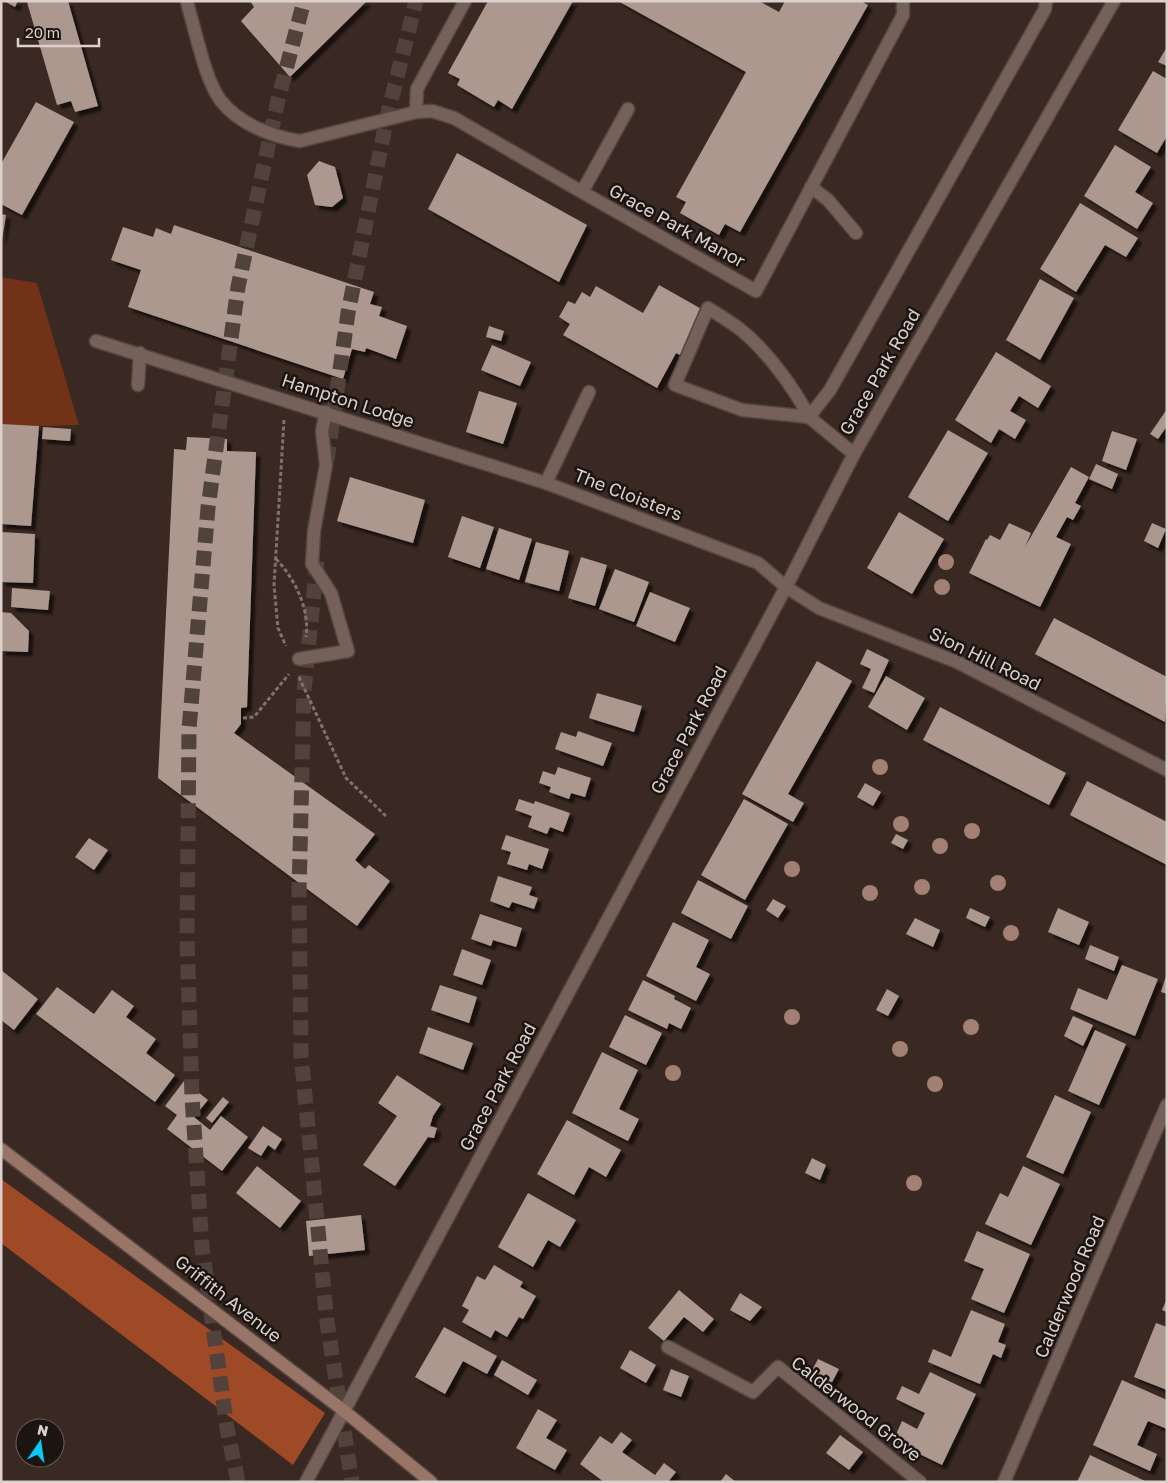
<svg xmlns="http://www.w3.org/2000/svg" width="1168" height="1483" viewBox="0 0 1168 1483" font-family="'Golos Text',sans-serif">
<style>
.green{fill:#713217}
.forest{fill:#9e4a26}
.building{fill:#ad9890;filter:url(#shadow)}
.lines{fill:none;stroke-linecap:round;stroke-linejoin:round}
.motorway-tunnel{stroke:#52423c;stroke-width:15;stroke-dasharray:15 8;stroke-linecap:butt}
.service-casing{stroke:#544641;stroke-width:15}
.minor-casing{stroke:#544641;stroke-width:15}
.tertiary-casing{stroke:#544641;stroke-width:15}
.secondary-casing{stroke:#544641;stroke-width:15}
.path{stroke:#80726c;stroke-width:3;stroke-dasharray:4 2.5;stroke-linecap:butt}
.service{stroke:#75615a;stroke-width:12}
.minor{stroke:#75615a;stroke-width:12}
.tertiary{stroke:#75615a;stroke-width:12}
.secondary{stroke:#987567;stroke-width:12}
.tree{fill:#a28073}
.labels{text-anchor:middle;stroke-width:5;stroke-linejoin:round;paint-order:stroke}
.street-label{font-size:18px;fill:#dbd0cc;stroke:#1b1411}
</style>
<defs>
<filter id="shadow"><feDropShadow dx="4.5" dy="4.5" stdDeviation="1" flood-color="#0009"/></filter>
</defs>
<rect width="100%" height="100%" fill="#3a2922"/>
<!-- green -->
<path class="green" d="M1,277l36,6 42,142 -40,1 -38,-2z"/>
<!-- forest -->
<path class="forest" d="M1,1179l324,234 -32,52 -292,-222z"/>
<!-- building -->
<g class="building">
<path d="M4,1h14l-3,6z"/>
<path d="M68,1l30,105 -23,6 -4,-11 -14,4 -30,-103z"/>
<path d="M250,1h117l-77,76 -49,-56 13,-14z"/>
<path d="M488,1h85l-61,108 -14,-9 -4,7 -37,-22 3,-6 -12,-6z"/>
<path d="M618,1h141l20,11 6,-11h76l7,4 -128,227 -15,-8 -6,11 -39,-22 6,-11 -10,-5 70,-125z"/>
<path d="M1167,47v19l-9,-4z"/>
<path d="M1153,71l14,8v57l-10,17 -39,-23z"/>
<path d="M36,102l38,20 -52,93 -21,-11v-40z"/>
<path d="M1115,145l36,22 -16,25 18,11 -16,26 -53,-33z"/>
<path d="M457,153l130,72 -28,57 -131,-73z"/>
<path d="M319,161l16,6 8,31 -11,9 -17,-2 -8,-30z"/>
<path d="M1080,203l58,35 -12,19 -21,-12 -29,47 -36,-23z"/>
<path d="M1,214l5,1 -4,25 -1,-1z"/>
<path d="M174,225l200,67 -4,12 12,3 -3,9 28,10 -11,33 -30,-11 -1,4 -13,-3 -9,30 -215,-72 13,-37 -30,-10 12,-33 30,10 3,-9 15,6z"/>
<path d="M1040,279l34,19 -34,62 -34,-20z"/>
<path d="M659,285l46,26 -25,44 -4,-2 -19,35 -94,-53 7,-11 -11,-7 9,-16 7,3 7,-12 8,5 6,-11 47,27z"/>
<path d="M489,326l15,5 -3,10 -15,-4z"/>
<path d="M492,345l39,17 -11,24 -39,-16z"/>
<path d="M996,352l55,34 -13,22 -19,-12 -9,15 16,9 -11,19 -16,-10 -8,14 -36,-23z"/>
<path d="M479,391l38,12 -14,41 -37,-12z"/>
<path d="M1167,409v17l-9,13 -8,-5z"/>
<path d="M2,424l37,2 -8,100 -30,-2z"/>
<path d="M43,427l28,2 -1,12 -28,-2z"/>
<path d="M948,430l40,23 -40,68 -40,-24z"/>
<path d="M1112,431l25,8 -11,31 -24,-9z"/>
<path d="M187,437l40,2v12l29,1 -9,255 -6,1v16l-7,9 141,101 -20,26 10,9 4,-4 21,16 -33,45 -199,-148 16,-329 12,1z"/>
<path d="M1096,464l22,10 -6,15 -23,-10z"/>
<path d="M1071,467l18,10 -14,26 6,3 -8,14 -6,-3 -11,20 15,7 -31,63 -71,-34 17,-34 1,1 3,-5 10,5 9,-17 22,10 -6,14z"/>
<path d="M350,477l75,23 -12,43 -76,-22z"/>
<path d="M899,512l45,27 -32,55 -45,-26z"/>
<path d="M462,516l32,11 -14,41 -32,-11z"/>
<path d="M1152,523l14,6 -8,19 -14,-7z"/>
<path d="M499,528l33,11 -13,41 -33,-11z"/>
<path d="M1,532l34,2 -2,49 -32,-1z"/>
<path d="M536,542l33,9 -10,40 -34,-9z"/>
<path d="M581,557l26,8 -12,41 -27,-8z"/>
<path d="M615,569l34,13 -15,40 -35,-13z"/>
<path d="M12,588l38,3 -2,19 -37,-3z"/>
<path d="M650,592l40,16 -15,34 -39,-16z"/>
<path d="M1,612l10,1 18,18 -1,21 -27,-1z"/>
<path d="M1054,618l113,59 -2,45 -130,-68z"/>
<path d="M867,649l22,11 -15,33 -12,-5 9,-19 -11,-5z"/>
<path d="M817,661l35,20 -64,113 16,9 -11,19 -51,-28z"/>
<path d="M886,676l39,22 -18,32 -39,-23z"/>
<path d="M597,693l45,13 -8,26 -45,-14z"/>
<path d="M940,707l126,66 -17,32 -126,-65z"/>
<path d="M578,731l34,12 -9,23 -48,-17 6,-17 15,5z"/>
<path d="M558,767l33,11 -6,19 -14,-4 -2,6 -20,-7 2,-5 -12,-4 4,-12 12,4z"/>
<path d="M1087,781l80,41v43l-97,-50z"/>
<path d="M865,783l16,9 -8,14 -16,-9z"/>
<path d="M519,799l15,5 1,-3 35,12 -7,19 -13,-5 -3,7 -19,-7 4,-11 -17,-6z"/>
<path d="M744,799l44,25 -43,76 -44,-25z"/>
<path d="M896,834l12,6 -5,9 -12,-6z"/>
<path d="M506,835l43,14 -7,20 -13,-5 -2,6 -20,-6 4,-12 -10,-3z"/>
<path d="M89,838l19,12 -14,20 -19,-13z"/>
<path d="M498,876l34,11 -3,8 9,3 -4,11 -22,-7 -3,6 -19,-7z"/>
<path d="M698,880l50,26 -17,33 -50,-26z"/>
<path d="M773,899l13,7 -8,12 -12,-8z"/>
<path d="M970,908l20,9 -5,10 -19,-9z"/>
<path d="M1058,908l31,14 -10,23 -31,-13z"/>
<path d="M480,914l42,14 -6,19 -23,-7 -2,6 -20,-7z"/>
<path d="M915,918l25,12 -7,17 -27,-13z"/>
<path d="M673,922l36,18 -13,27 14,7 -14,27 -50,-25z"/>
<path d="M1090,945l29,12 -5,14 -29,-12z"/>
<path d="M462,949l29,11 -9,25 -29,-10z"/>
<path d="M1122,965l36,14 -23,57 -65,-27 8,-21 29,12z"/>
<path d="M1,970l37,29 -24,31 -13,-10z"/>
<path d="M1166,976l1,1v17l-6,-2z"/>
<path d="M643,980l32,16 -1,3 17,9 -10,21 -12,-6 -2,6 -39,-19z"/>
<path d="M440,985l37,12 -8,26 -38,-13z"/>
<path d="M57,987l37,27 18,-24 22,16 -8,11 30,22 -10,14 29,22 -20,27 -119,-88z"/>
<path d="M887,989l12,7 -11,20 -12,-6z"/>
<path d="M625,1015l37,18 -16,32 -37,-18z"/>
<path d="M1073,1016l20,9 -10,21 -19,-10z"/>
<path d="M428,1027l45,16 -10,27 -44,-17z"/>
<path d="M1095,1030l31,14 -27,61 -31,-14z"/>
<path d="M602,1052l36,18 -19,39 20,10 -11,22 -56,-28z"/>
<path d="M397,1075l44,29 -8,12 -3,10 7,2 -3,10 -6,-1 -33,49 -32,-21 34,-49 -19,-13z"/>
<path d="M184,1081l24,19 -14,17 16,13 11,-14 27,21 -26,34 -55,-42 10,-14 -12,-9z"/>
<path d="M1055,1095l36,17 -28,62 -37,-17z"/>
<path d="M223,1097l6,5 -17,21 -6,-5z"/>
<path d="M567,1120l54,30 -15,27 -17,-10 -15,28 -37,-21z"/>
<path d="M263,1126l19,13 -7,11 -7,-5 -7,11 -13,-8z"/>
<path d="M812,1158l14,7 -6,15 -15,-7z"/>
<path d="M257,1166l44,35 -21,27 -44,-35z"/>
<path d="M1023,1166l37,18 -29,61 -46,-21 15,-31 8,4z"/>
<path d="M528,1193l48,27 -16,27 -12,-7 -15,27 -35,-20z"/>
<path d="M361,1215l4,35 -56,6 -3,-35z"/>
<path d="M977,1231l53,23 -26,59 -33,-14 13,-30 -20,-8z"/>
<path d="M494,1265l29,17 -3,5 16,9 -13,23 -4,-2 -12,20 -12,-7 -4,8 -29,-16 7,-12 -7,-4 15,-30 8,4z"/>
<path d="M679,1290l35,29 -11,13 -19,-15 -20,24 -16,-13z"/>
<path d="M740,1293l22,14 -12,14 -20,-11z"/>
<path d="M1167,1299v13l-5,-2z"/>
<path d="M971,1310l34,14 -7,18 8,3 -5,13 -8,-4 -13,30 -52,-22 5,-13 18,8z"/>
<path d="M1156,1323l11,4v63l-33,-13z"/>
<path d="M444,1327l53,29 -10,18 -24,-13 -18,33 -30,-17z"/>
<path d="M630,1350l26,15 -10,18 -26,-15z"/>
<path d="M818,1359l21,10 -10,19 -21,-10z"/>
<path d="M502,1360l35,20 -9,15 -34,-20z"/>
<path d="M671,1369l18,7 -8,21 -18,-7z"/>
<path d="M930,1372l46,22 -34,71 -49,-24 9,-20 15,8 8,-16 -29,-14 6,-13 17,8z"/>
<path d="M1122,1380l45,20v29l-19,-8 -11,24 20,9 -7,17 -57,-26z"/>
<path d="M538,1409l19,11 -11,18 21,12 -12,20 -39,-22z"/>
<path d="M621,1432l11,8 -10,12 33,23 9,-12 12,9 -8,10h-64l-24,-18 20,-28 12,8z"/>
<path d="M840,1435l23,17 -14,18 -23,-17z"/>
<path d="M1090,1455l57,27h-70z"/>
<path d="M726,1474l10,8h-16z"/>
</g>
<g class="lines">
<!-- motorway-tunnel -->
<g class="motorway-tunnel">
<path d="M327,461l21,-148 39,-196 29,-116"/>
<path d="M317,561l-13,130 -5,202 2,161 26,268 25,160"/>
<path d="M238,1482l-11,-54 -25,-181 -10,-150 -5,-159 2,-209 19,-221 30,-221 40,-187 26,-99"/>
</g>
<!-- service casing -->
<g class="service-casing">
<g id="service">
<path d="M189,10c8,26 16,70 32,91 18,23 52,36 79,40l116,-29 16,-1 22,7 128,74 46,-83"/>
<path d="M416,112l1,-23 48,-88"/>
<path d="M811,187l17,13 28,33"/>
<path d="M582,192l174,99 147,-276v-14"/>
<path d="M708,308c11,7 23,14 33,22 25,20 54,59 68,87l-67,-7 -67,-25z"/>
<path d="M138,385l2,-32"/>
<path d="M854,454l-45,-37 21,-27 215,-381 1,-8"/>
<path d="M299,659l49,-8 -17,-58 -19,-29 2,-33 12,-66 -4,-34 4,-19"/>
</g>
</g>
<!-- minor casing -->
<g class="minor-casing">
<g id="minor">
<path d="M187,1l2,9"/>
<path d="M96,341l450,142"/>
<path d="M589,392l-43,91 212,80 28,24 33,21 138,54 210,108"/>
<path d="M668,1347l85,45 25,-25 142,115"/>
<path d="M1004,1482l163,-377"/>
</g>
</g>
<!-- tertiary casing -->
<g class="tertiary-casing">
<path id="tertiary" d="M306,1482l480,-895 68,-133 260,-453"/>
</g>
<!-- secondary casing -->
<g class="secondary-casing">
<path id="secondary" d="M1,1149l342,261 88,72"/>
</g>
<!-- path -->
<g class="path">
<path d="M284,420l-10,165 4,43 8,18"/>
<path d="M276,559c19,20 34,50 30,78"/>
<path d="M299,677l47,101 41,39"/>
<path d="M243,718l11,-1 35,-43"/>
</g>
<!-- service -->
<use href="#service" class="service"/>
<!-- minor -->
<use href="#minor" class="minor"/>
<!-- tertiary -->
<use href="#tertiary" class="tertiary"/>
<!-- secondary -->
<use href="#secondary" class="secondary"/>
</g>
<!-- trees -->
<g class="tree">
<circle cx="946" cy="562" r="8"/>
<circle cx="942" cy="587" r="8"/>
<circle cx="880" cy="767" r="8"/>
<circle cx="901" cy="824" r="8"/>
<circle cx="972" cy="831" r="8"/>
<circle cx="940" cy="846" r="8"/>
<circle cx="792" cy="869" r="8"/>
<circle cx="998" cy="883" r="8"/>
<circle cx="922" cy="887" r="8"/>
<circle cx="870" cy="893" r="8"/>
<circle cx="1011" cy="933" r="8"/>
<circle cx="792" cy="1017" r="8"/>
<circle cx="971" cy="1027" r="8"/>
<circle cx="900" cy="1049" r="8"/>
<circle cx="673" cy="1073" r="8"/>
<circle cx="935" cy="1084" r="8"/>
<circle cx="914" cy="1183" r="8"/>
</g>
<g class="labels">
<!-- street labels -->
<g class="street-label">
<text transform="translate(677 226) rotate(29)" y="6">Grace Park Manor</text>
<text transform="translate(880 372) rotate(-60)" y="6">Grace Park Road</text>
<text transform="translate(348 401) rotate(18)" y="6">Hampton Lodge</text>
<text transform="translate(628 495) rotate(21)" y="6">The Cloisters</text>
<text transform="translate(985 659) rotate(26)" y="6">Sion Hill Road</text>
<text transform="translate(689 730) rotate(-62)" y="6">Grace Park Road</text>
<text transform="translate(498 1087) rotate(-62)" y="6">Grace Park Road</text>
<text transform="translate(1070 1287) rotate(-67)" y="6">Calderwood Road</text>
<text transform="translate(228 1299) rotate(38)" y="6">Griffith Avenue</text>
<text transform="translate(856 1409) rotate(38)" y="6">Calderwood Grove</text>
</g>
</g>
<!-- border -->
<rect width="1168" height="1483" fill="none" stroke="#dbd0cc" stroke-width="5"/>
<!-- north arrow -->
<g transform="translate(40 1443) rotate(13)"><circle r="24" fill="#1b1411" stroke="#685f5c"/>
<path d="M0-4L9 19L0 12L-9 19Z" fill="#05cbf9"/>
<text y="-8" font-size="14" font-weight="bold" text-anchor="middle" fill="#dbd0cc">N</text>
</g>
<!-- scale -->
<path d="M18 38v8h81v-8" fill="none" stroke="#dbd0cc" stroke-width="2.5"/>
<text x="25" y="38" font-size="15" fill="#dbd0cc" stroke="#1b1411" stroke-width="4" paint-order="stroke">20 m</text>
</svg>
